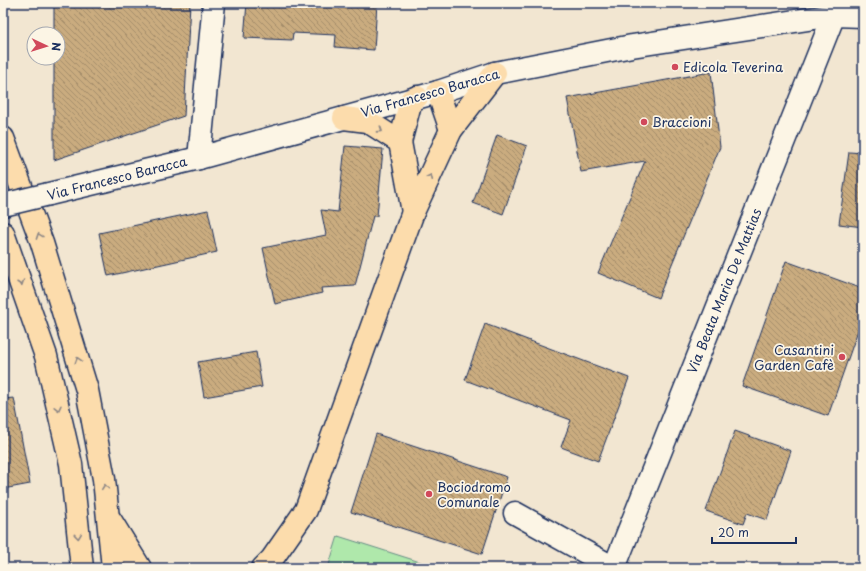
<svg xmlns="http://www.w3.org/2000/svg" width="866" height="571" viewBox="0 0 866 571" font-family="'Playpen Sans',sans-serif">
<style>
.park{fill:#afe8ab;stroke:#658c84}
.building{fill:url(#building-back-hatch);stroke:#1b2f5e}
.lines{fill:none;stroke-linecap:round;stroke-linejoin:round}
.street-casing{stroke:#1b2f5e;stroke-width:25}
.secondary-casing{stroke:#1b2f5e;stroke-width:25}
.highway-casing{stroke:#1b2f5e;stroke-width:25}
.street{stroke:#fcf5e5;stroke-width:22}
.secondary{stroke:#fcf5e5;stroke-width:22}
.highway{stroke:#fcdcac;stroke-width:22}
.secondary-bridge-casing{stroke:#1b2f5e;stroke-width:25;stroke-linecap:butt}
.secondary-bridge{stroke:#fcf5e5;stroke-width:22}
.oneway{stroke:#8c8685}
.poi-dot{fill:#d1495b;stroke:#fcf5e5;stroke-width:1.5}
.labels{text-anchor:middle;stroke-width:3.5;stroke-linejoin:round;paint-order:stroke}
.poi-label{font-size:13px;fill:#1b2f5e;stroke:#fcf5e5;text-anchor:start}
.street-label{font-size:13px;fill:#1b2f5e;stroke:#fcf5e5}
</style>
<defs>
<pattern id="building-back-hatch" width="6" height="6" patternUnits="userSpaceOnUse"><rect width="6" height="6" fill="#caac7f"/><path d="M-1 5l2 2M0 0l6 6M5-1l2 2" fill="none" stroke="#a38c6b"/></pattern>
</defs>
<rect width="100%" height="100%" fill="#f2e6d1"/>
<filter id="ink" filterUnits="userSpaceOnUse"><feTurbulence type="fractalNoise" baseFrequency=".025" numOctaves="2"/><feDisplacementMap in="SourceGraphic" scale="8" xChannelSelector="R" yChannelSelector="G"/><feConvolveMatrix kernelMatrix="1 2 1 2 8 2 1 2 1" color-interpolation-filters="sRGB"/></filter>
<g filter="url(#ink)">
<!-- park -->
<path class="park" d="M338,536l101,32h-111z"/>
<!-- building -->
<g class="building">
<path d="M54,3h136l-6,113 -130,44v-102h4v-24h-4z"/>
<path d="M247,3h130l-3,47 -39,-3 1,-12 -43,-2 -1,7 -48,-2z"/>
<path d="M711,72l9,75 -62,151 -60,-25 47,-112 -64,11 -14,-74z"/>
<path d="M497,135l30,11 -24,68 -30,-11z"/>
<path d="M345,146l38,3 -6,67h-4l-18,70 -34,2 1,5 -47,11 -12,-56 63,-13 -5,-25 17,2z"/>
<path d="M849,152l14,1v74l-24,-3z"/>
<path d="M208,210l9,42 -109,24 -9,-43z"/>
<path d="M786,261l77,28v27l-35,100 -86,-30z"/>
<path d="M485,324l144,54 -31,83 -37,-14 10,-27 -106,-40z"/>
<path d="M256,352l6,35 -58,10 -6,-35z"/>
<path d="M14,398l16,86 -27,5v-90z"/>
<path d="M735,431l56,20 -24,69 -20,-7 -4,11 -37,-13z"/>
<path d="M376,434l131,43 -25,77 -131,-42z"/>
</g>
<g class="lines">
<!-- street casing -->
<g class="street-casing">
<g id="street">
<path d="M199,158l15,-155"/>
<path d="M515,513l99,55"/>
<path d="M614,568l220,-553"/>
</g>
</g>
<!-- secondary casing -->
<g class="secondary-casing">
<path id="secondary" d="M49,194l150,-36 239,-66 57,-19 137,-27 202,-31 29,1"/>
</g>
<!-- highway casing -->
<g class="highway-casing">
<g id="highway">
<path d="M438,92l13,38"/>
<path d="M344,118l23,3 33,21 13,70"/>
<path d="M3,138l39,105 45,147 17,89 9,89"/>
<path d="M400,142l11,-42 6,-3"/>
<path d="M3,233l43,123 25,108 11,104"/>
<path d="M111,521l29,47"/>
<path d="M263,568l9,-9 34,-49 107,-298 38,-82 44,-57"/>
</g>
</g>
<!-- street -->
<use href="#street" class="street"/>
<!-- secondary -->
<use href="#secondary" class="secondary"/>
<!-- highway -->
<use href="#highway" class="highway"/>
<!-- secondary-bridge casing -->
<g class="secondary-bridge-casing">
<path id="secondary-bridge" d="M3,205l46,-11"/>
</g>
<!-- secondary-bridge -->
<use href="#secondary-bridge" class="secondary-bridge"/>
</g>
<!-- one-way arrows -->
<defs><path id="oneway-chevron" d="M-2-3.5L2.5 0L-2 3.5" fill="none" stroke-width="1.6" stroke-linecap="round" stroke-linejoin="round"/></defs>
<g class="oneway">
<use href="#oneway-chevron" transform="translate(380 130) rotate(33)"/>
<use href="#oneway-chevron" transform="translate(430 177) rotate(-65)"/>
<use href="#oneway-chevron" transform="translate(39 236) rotate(-110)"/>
<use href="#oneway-chevron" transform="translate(21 283) rotate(71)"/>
<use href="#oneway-chevron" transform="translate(78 360) rotate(-107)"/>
<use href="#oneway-chevron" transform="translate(58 408) rotate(77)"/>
<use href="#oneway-chevron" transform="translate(105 487) rotate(-96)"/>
<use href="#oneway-chevron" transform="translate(78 536) rotate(84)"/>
</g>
</g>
<!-- markers -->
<g class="poi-dot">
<circle cx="675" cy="67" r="4"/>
<circle cx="644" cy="122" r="4"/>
<circle cx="842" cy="357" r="4"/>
<circle cx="429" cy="494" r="4"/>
</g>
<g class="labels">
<!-- poi labels -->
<g class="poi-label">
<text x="683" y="72">Edicola Teverina</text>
<text x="652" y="127">Braccioni</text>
<text x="834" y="355" text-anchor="end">Casantini<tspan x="834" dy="15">Garden Cafè</tspan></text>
<text x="437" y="492">Bociodromo<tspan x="437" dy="15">Comunale</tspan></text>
</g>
<!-- street labels -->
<g class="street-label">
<text transform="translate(430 93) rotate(-16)" y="5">Via Francesco Baracca</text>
<text transform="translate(117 178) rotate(-14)" y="5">Via Francesco Baracca</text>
<text transform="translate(724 291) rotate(-68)" y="5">Via Beata Maria De Mattias</text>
</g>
</g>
<!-- margin -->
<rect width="866" height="571" fill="none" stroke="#fcf5e5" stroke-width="16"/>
<rect x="8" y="8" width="850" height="555" fill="none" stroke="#1b2f5e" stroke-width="1.5" filter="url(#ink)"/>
<!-- north arrow -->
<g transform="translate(46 46) rotate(94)"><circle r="19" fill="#fcf5e5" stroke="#a2a6af"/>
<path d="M0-3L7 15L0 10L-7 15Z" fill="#d1495b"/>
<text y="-6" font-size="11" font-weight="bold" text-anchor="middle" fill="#1b2f5e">N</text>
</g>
<!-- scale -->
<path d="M712 537v6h84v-6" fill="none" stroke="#1b2f5e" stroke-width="2"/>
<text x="718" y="537" font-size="12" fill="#1b2f5e" stroke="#fcf5e5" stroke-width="3" paint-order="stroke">20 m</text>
</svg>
